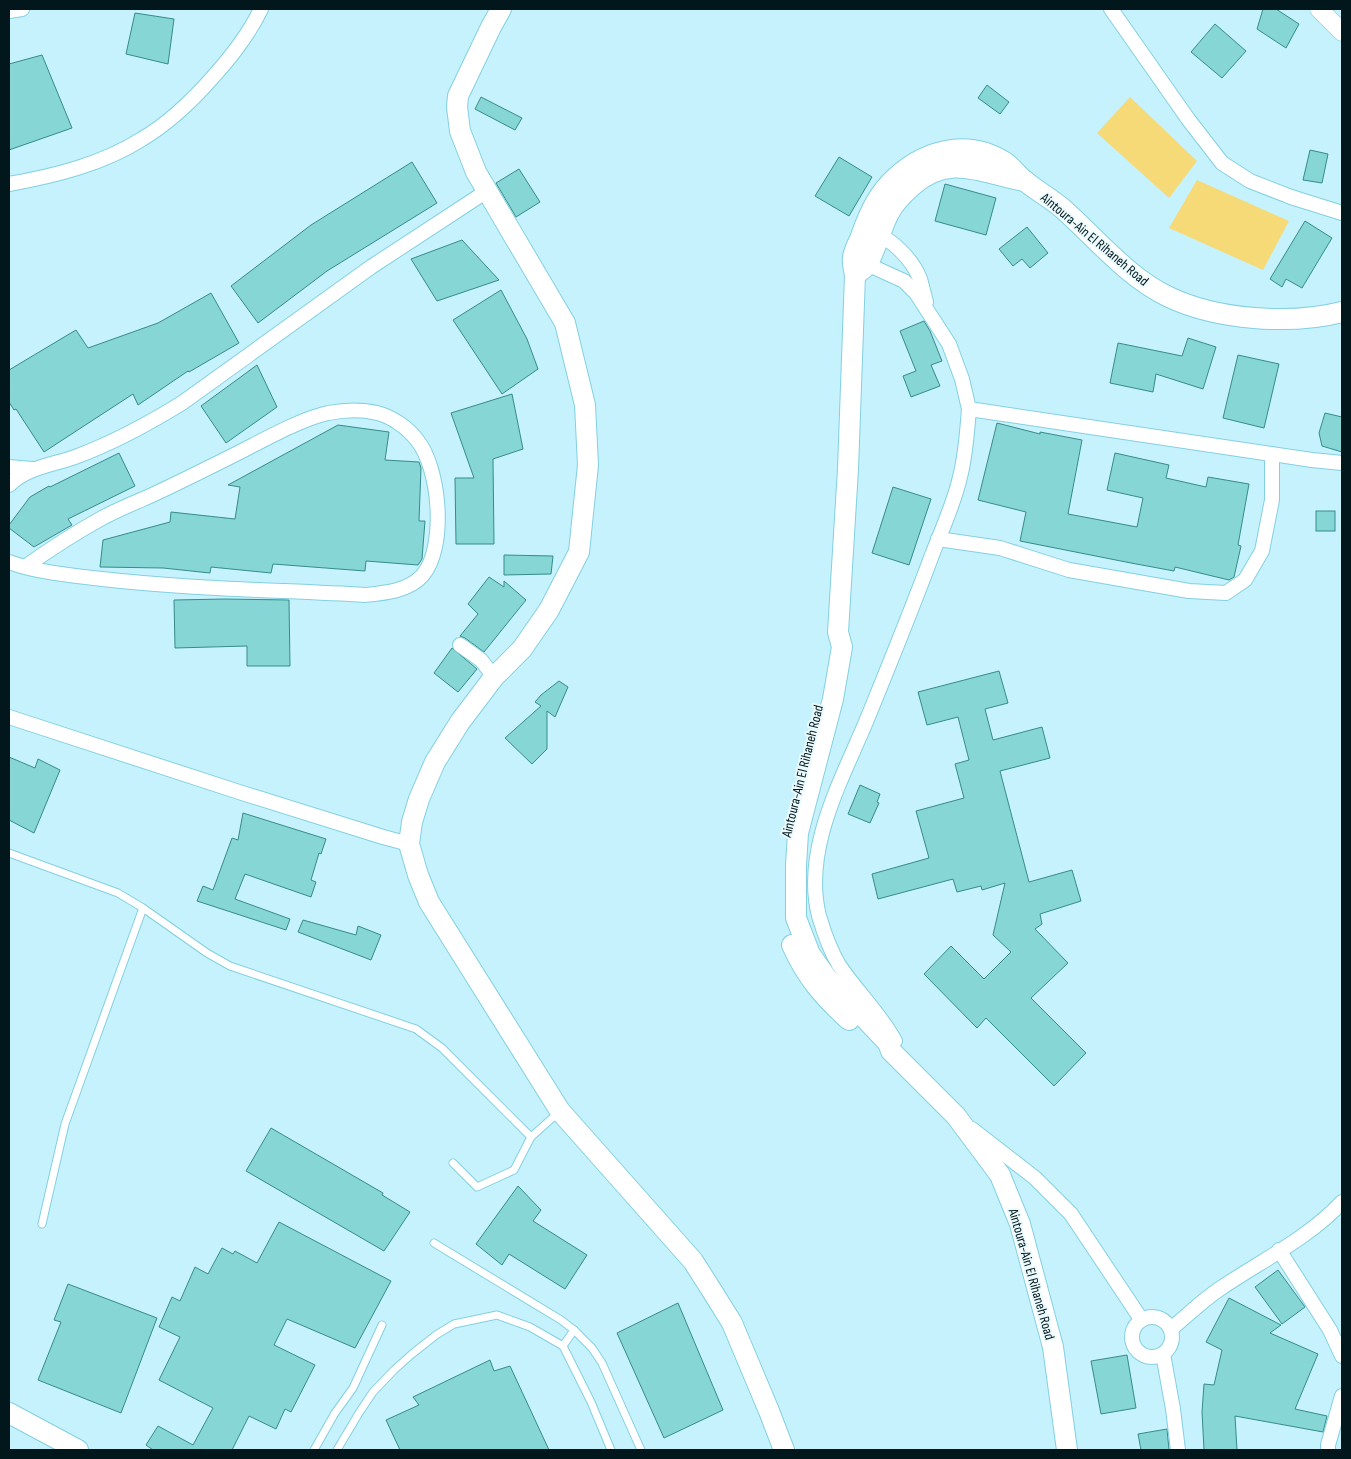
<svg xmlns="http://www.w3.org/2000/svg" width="1351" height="1459" viewBox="0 0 1351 1459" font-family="'Sofia Sans Condensed',sans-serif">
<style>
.green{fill:#f6da77}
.building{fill:#85d6d5;stroke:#378b8a}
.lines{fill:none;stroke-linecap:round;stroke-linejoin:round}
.service-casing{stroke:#83d0e1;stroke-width:9}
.minor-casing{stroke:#83d0e1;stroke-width:16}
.tertiary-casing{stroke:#83d0e1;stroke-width:19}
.secondary-casing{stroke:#83d0e1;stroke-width:22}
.service{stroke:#fff;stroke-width:7}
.minor{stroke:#fff;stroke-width:14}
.tertiary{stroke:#fff;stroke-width:18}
.secondary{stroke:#fff;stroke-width:20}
.labels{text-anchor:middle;stroke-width:4;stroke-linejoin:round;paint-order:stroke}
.street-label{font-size:14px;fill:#01171c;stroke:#ebfafd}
</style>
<rect width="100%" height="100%" fill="#c6f2fd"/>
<!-- green -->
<g class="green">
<path d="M1130,97l67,64 -28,37 -72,-65z"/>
<path d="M1197,180l92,41 -26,49 -94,-42z"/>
</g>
<!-- building -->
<g class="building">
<path d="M1263,9h13l23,15 -13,24 -29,-19z"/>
<path d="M135,13l39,6 -6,45 -42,-10z"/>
<path d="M1215,24l31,27 -24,27 -31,-26z"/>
<path d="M42,55l30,73 -63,22v-86z"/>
<path d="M987,85l22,17 -9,12 -22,-16z"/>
<path d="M481,97l41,21 -7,12 -40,-21z"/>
<path d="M1310,150l18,4 -6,29 -19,-3z"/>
<path d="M839,157l33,20 -23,39 -34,-20z"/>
<path d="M412,162l25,41 -110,68 -69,52 -27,-37 80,-61z"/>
<path d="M519,169l21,33 -24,15 -20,-34z"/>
<path d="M945,184l51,14 -10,37 -51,-14z"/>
<path d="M1305,221l27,17 -30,50 -16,-9 -4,8 -12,-8z"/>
<path d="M1027,227l21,26 -18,15 -8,-9 -9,7 -14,-17z"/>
<path d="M462,240l37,40 -62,21 -26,-42z"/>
<path d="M501,290l26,49 11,30 -36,25 -49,-74z"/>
<path d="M211,293l28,50 -50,29 -1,-1 -50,34 -5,-11 -89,58 -28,-43 -2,1 -5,-8v-32l67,-40 12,18 70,-25z"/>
<path d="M924,321l6,10 12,30 -11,4 9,21 -29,11 -8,-21 13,-5 -16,-40z"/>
<path d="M1188,338l28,9 -13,42 -47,-15 -3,18 -43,-9 8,-40 64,13z"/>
<path d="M1238,355l41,9 -15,64 -41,-10z"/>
<path d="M257,365l20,42 -51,36 -25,-37z"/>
<path d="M512,394l11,55 -30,10 1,85h-38l-1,-66h19l-23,-65z"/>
<path d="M1325,413l17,4v35l-20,-6 -3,-13z"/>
<path d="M997,423l43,11v-2l42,8 -14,74 69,13 6,-29 -36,-8 8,-37 54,12 -3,13 40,9 2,-10 41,7 -11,61 3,1 -7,31 -5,3 -54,-13 -1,4 -43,-8 -111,-22 6,-29 -48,-12z"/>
<path d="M338,425l51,7 -4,28 34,2 2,6 -2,53h6l-3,38 -4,6 -52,-4 -1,10 -92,-7 -2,9 -60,-6 -1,6 -47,-5 -63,-1 3,-27 67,-18 1,-10 64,7 5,-32 -12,-2z"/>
<path d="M119,453l16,33 -67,33 4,6 -38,22 -25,-19v-3l21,-28 19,-11 1,1z"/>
<path d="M893,487l38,12 -22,66 -37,-12z"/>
<rect x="1316" y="511" width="19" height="20"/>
<path d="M504,555l49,1 -2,18 -47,1z"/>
<path d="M489,577l15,10v-6l22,19 -42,52 -19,-14 -5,-2 18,-22 -10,-10z"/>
<path d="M225,599l64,1 1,66h-43v-20l-72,2 -1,-48z"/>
<path d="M452,648l25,21 -19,23 -24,-19z"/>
<path d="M999,671l9,32 -23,6 8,31 49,-13 8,31 -50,13 29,111 43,-12 9,31 -41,13 2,10 -7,5 33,34 -37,35 55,55 -32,33 -68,-68 -9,10 -53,-54 27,-28 33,33 27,-27 -18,-17 12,-52 -23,7 -1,-4 -24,6 -4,-13 -75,20 -6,-25 57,-16 -13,-47 48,-13 -9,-34 14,-4 -11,-43 -31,8 -9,-33z"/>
<path d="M559,681l9,6 -13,30 -8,-6v38l-15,15 -27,-26 36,-32 -6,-4 6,-7z"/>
<path d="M9,757l26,11 3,-9 22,11 -26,63 -25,-13z"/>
<path d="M860,785l20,9 -3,8 2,1 -9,20 -22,-9z"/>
<path d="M243,813l83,26 -5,15 -2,-1 -8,27 5,2 -5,15 -66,-23 -10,25 55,20 -4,11 -89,-29 6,-15 10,4 19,-52 6,2z"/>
<path d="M303,920l53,15 2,-9 23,9 -10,25 -73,-28z"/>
<path d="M271,1128l112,65 -1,2 28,17 -26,39 -138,-80z"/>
<path d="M518,1186l23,24 -8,11 54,34 -22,34 -56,-35 -7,11 -26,-21z"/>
<path d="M279,1222l112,59 -36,67 -68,-29 -13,26 41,20 -24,47 -6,-3 -9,20 -27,-13 -17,34h-79l-7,-5 12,-19 35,19 20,-37 -54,-28 21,-43 -21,-10 13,-30 8,4 15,-34 13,7 14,-26 11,6 2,-3 22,12z"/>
<path d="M1278,1270l27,37 -23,17 -27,-37z"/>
<path d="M68,1284l89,34 -36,95 -83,-33 23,-58 -7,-2z"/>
<path d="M1229,1298l52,27 -11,8 48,21 -23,55 32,7 -4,16 -88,-16 2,34h-33l-2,-38 2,-28 10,1 8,-35 -16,-8z"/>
<path d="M678,1303l45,107 -59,28 -47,-105z"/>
<path d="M1127,1355l9,53 -35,6 -10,-53z"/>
<path d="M490,1360l4,11 16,-5 39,84h-149l-14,-30 33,-15 -6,-8z"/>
<path d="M1167,1429l2,21h-28l-3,-16z"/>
</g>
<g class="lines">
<!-- service casing -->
<g class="service-casing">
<g id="service">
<path d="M9,853l109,40 25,15 64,45 23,13 186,63 26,19 89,89"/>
<path d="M453,1163l24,24 37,-17 17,-33 28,-25"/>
<path d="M42,1224l23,-100 78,-216"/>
<path d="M434,1243l127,77 13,10 18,18 10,15 39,87"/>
<path d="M563,1346l11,-16"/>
<path d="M314,1450l21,-37 18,-25 29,-63"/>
<path d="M337,1450l22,-37 14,-21 21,-22 18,-16 24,-19 18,-11 43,-9 33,12 33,19 28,56 20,48"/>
</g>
</g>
<!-- minor casing -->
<g class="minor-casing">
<g id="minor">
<path d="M1111,9l77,110 34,44 28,18 41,16 51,16"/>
<path d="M9,11l13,-2"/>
<path d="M9,184c45,-8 94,-20 133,-45 27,-16 50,-38 71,-62 19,-21 36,-43 48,-68"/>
<path d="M872,231c19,8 40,27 48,48 2,7 4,15 6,23"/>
<path d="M860,261l44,20 12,12 33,51 13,35 7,30 343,51 30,3"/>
<path d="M9,467l23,2"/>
<path d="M9,485c18,-18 44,-20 66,-28 38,-14 73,-33 107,-54l189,-136 116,-76"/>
<path d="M938,539l62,9 69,22 120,21 37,2 19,-13 17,-29 10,-51v-46"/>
<path d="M9,562c26,10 65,14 93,17 88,10 176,11 263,16 20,-2 43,-4 57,-19 25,-28 18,-108 -5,-136 -9,-12 -26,-24 -40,-27 -16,-4 -33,-3 -49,0 -31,7 -71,31 -100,45 -26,13 -52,26 -78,38 -16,7 -33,14 -48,22 -27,15 -52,31 -77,49"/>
<path d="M460,645l21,15 13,17"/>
<path d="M9,717l230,75 144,45 26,7"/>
<path d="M895,1041c-15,-28 -39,-50 -56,-76 -9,-15 -15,-32 -20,-49 -17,-68 24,-138 49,-199 22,-54 44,-108 64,-162 10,-26 22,-51 28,-78 6,-23 7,-45 9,-68"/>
<path d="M972,1129l63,49 36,36 70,105"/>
<path d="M1279,1250l51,80 12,26"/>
<circle cx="1152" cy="1337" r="20"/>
<path d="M1171,1329c17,-14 33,-30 50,-41 40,-27 89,-51 121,-86"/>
<path d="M1163,1354l10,55 5,41"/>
<path d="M1328,1450v-5l14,-49"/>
</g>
</g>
<!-- tertiary casing -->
<g class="tertiary-casing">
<path id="tertiary" d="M1319,9l23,23"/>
</g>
<!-- secondary casing -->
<g class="secondary-casing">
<g id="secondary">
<path d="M501,9l-10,18 -33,69 -1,11 3,24 16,41 89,151 20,82 3,60 -9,87 -30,58 -27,39 -28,28 -34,45 -25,40 -16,37 -7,23 -3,22 9,31 11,27 131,209 133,150 21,33 18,29 37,88 15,39"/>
<path d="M855,275c4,-3 9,-6 12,-10 7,-11 14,-36 21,-50 5,-11 15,-21 24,-29 39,-34 70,-12 113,-5"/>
<path d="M792,945c15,33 31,51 57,75"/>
<path d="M9,1413l69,37"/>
<path d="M1067,1450l-14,-103 -33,-123 -20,-49 -44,-59 -65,-65 -3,-8 -62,-66 -16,-23 -14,-36v-53l2,-32 35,-134 9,-52 -4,-15 10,-163 7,-194c-1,-5 -3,-13 -2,-18 1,-6 4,-12 7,-18 7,-20 15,-40 30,-56 31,-32 76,-46 116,-20 7,5 12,13 19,18 12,10 25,17 37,27 33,29 66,70 107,89 48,23 122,28 173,15"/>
</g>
</g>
<!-- service -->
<use href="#service" class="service"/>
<!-- minor -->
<use href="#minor" class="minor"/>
<!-- tertiary -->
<use href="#tertiary" class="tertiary"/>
<!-- secondary -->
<use href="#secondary" class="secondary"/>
</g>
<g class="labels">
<!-- street labels -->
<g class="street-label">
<text transform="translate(1095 239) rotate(40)" y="5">Aintoura-Ain El Rihaneh Road</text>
<text transform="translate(802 771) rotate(-76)" y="5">Aintoura-Ain El Rihaneh Road</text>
<text transform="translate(1032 1274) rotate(74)" y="5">Aintoura-Ain El Rihaneh Road</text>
</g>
</g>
<!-- border -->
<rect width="1351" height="1459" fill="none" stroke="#01171c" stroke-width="20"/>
</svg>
